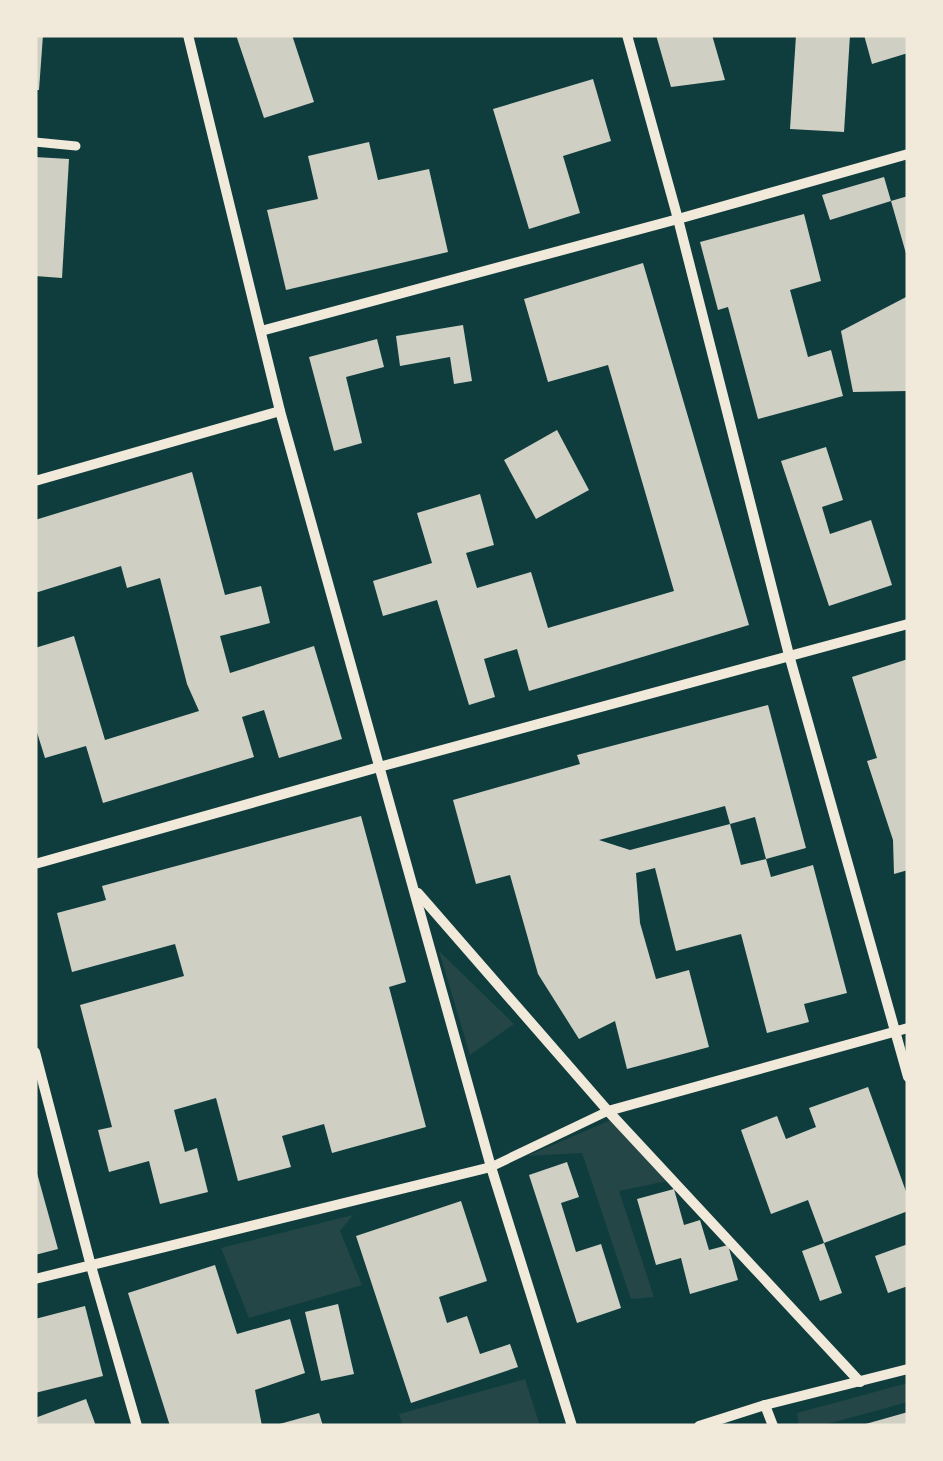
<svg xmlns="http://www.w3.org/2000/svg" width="943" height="1461" viewBox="0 0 943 1461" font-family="'Fira Sans',sans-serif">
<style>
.green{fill:#244646}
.building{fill:#cfcfc3}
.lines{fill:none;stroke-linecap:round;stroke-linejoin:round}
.pedestrian{stroke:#f1e9da;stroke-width:9}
.minor{stroke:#f1e9da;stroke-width:10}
</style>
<rect width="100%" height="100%" fill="#0f3d3e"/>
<!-- green -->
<g class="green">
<path d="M439,951l75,73 -44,31z"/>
<path d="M611,1120l56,61 -48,10 35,106 -23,2 -49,-146 -55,3z"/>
<path d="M353,1215l-13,16 22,54 -113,33 -28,-70z"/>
<path d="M525,1379l15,47h-137l-4,-12z"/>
<path d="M908,1383v19l-88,24h-21l-2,-13z"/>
</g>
<!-- building -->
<g class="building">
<path d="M35,35h8l-4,55h-4z"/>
<path d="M236,35h56l22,67 -50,16z"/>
<path d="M656,35h56l13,45 -54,7z"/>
<path d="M796,35h54l-6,97 -54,-3z"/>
<path d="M864,35h43l1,18 -36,11z"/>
<path d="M593,79l18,62 -48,15 17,57 -51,16 -36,-120z"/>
<path d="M369,142l9,38 51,-11 19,83 -162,38 -19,-80 51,-11 -10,-43z"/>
<path d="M35,157l34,2 -7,119 -27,-2z"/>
<path d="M884,177l7,24 -61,19 -8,-25z"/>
<path d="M908,196v60l-1,1 -16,-56z"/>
<path d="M804,214l17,67 -31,9 18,67 23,-7 12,46 -85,23 -30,-112 -10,3 -18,-68z"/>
<path d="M643,263l106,362 -220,66 -12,-42 -33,10 11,38 -26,8 -32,-105 -54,16 -10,-35 59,-18 -15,-50 63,-19 14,51 -28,8 11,35 54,-16 17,56 126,-37 -66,-226 -60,17 -24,-83z"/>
<path d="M908,296v95l-55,1 -12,-61z"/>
<path d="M463,325l9,56 -18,3 -4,-27 -50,9 -4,-30z"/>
<path d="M377,339l7,28 -38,10 16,66 -28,8 -25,-94z"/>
<path d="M557,430l32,60 -53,29 -32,-59z"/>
<path d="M826,447l17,53 -21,7 8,27 41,-14 21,65 -63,21 -48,-145z"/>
<path d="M192,472l33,123 36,-9 9,37 -50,13 10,37 84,-27 28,93 -63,19 -15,-48 -22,7 12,40 -151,46 -17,-57 -41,12 -10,-32v-78l39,-12 31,104 94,-29 -12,-27 -27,-106 -33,10 -6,-22 -86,27v-73z"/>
<path d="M908,659v211l-14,4 -1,-34 -26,-79 10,-3 -25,-81z"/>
<path d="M768,705l38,143 -40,11 -11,-42 -25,7 -5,-18 -126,34 31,10 100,-26 11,41 25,-6 5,18 42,-12 34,128 -43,11 5,18 -42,11 -26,-99 -65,17 -21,-83 -19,5 4,50 16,56 33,-9 20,77 -82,22 -12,-48 -36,18 -41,-65 -28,-99 -34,9 -23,-84 127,-36 -3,-9z"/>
<path d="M361,816l45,166 -17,5 37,140 -94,26 -8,-29 -42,12 9,31 -53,14 -22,-83 -42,12 11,42 12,-4 11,44 -48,12 -11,-43 -40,11 -11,-42 14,-3 -32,-122 104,-29 -9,-32 -103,28 -15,-59 49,-13 -4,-14z"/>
<path d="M868,1087l40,110v14l-84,32 18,50 -22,8 -18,-50 22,-8 -16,-43 -37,14 -30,-84 36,-14 9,23 30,-12 -7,-19z"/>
<path d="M567,1162l12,35 -18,6 15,49 25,-8 20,64 -44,15 -48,-148z"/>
<path d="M35,1166l23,83 -23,6z"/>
<path d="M674,1189l10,36 16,-5 9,30 19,-5 10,35 -48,14 -9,-36 -25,7 -19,-66z"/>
<path d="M461,1201l26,80 -48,16 8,26 20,-7 13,38 30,-10 8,23 -107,36 -55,-167z"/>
<path d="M908,1244v42l-20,7 -13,-37z"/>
<path d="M215,1265l22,69 53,-15 15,54 -50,17 7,36h-92l-42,-133z"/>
<path d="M338,1304l16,70 -33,7 -16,-69z"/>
<path d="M85,1306l18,70 -68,17v-74z"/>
<path d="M86,1399l10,27h-61v-8z"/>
<path d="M908,1412v14h-46v-1z"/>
<path d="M319,1413l4,13h-47v-1z"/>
</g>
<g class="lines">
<!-- pedestrian -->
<g class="pedestrian">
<path d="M35,142l41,4"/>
<path d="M491,1167l117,-56"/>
</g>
<!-- minor -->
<g class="minor">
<path d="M188,35l92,376 211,756 81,259"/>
<path d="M627,35l51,184 111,436 119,422"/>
<path d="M261,331l417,-112 230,-65"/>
<path d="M35,481l245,-70"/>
<path d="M35,864l344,-97 529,-143"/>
<path d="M418,893l190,218 252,271"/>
<path d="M35,1052l56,214 46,160"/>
<path d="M608,1111l300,-83"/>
<path d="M35,1279l456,-112"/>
<path d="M765,1405l8,21"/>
<path d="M699,1426l66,-21 143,-36"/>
</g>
</g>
<!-- border -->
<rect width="943" height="1461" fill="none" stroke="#f1e9da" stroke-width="75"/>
</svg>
